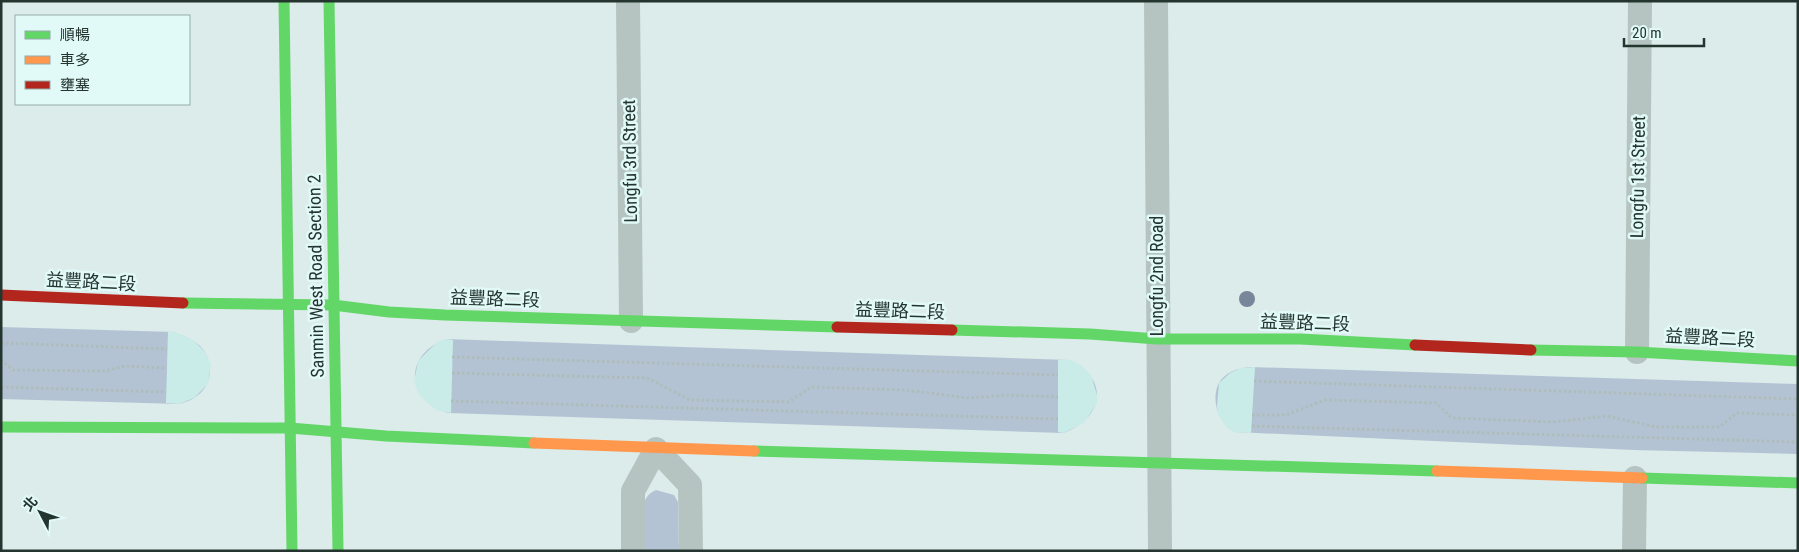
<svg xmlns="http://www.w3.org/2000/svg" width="1799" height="552" viewBox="0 0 1799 552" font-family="'Roboto Condensed','Noto Sans TC',sans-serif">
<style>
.green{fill:#b4c3d4}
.plaza{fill:#c9ece9}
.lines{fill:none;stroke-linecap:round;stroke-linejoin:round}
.path{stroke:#aebdba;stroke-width:3;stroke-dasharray:2.5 2.5;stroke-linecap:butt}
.street{stroke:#b5c4c1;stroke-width:24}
.fast{stroke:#63d668;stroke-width:11}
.slow{stroke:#ff974d;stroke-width:11}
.jam{stroke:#b3261e;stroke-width:11}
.tree{fill:#778698}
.labels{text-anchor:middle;stroke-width:5;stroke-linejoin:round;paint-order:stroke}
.street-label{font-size:18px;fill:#24342f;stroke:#e1faf8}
</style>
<rect width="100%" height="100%" fill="#dbecea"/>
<!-- green -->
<g class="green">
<path d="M1,327l173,5c9,4 18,7 25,13 16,15 15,41 -5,53 -4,3 -10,4 -15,6l-178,-5z"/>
<path d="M447,339l622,21c41,19 35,58 -6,73l-615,-20c-44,-13 -44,-60 -1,-74z"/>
<path d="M1250,367l548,17v70l-164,-4 -399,-18c-16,-8 -25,-32 -16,-49 6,-11 20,-15 31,-16z"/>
<path d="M656,490l18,5 4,7 1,49h-36c0,-18 -8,-53 13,-61z"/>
</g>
<!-- plaza -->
<g class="plaza">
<path d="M168,332h6l19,8 12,12 6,12 -3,20 -14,14 -15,6 -13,-1z"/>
<path d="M447,339l6,1 -2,73 -15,-3 -7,-6 -9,-8 -6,-14 4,-21 19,-19z"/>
<path d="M1058,360h11l12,5 10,10 6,20v8l-13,20 -21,10 -5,-1z"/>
<path d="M1255,367l-4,66 -16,-1 -8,-4 -9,-14 -1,-8 2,-23 11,-10 11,-5z"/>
</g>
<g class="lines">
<!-- path -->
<g class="path">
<path d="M1,343l166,6"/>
<path d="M452,357l606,18"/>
<path d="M1,360l12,10 92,1 20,-5 41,2"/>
<path d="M452,373l195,5 43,22 99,2 22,-15 94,3 62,8 43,-3 48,2"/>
<path d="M1254,381l544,18"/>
<path d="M1,387l165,5"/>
<path d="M451,401l607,18"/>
<path d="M1252,415h34l39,-15 111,3 16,15 101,4 54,-6 49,11h63l18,-14 61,2"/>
<path d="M1252,426l546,16"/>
</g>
<!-- street -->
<g class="street">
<path d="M628,1l3,320"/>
<path d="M1156,1l4,550"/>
<path d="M1637,352l3,-351"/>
<path d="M633,551v-60l23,-42 34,36 1,66"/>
<path d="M1634,551l1,-73"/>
</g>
<!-- fast -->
<g class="fast">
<path d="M284,1l8,550"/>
<path d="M329,1l9,550"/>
<path d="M183,303l150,2 56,7 56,3 392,12"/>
<path d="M952,330l138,4 67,5h143l115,6"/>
<path d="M1531,350l106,2 161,9"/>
<path d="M1,427l289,1 96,8 148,7"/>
<path d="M754,451l683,20"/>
<path d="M1642,478l156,5"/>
</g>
<!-- slow -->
<g class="slow">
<path d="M534,443l220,8"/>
<path d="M1437,471l205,7"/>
</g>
<!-- jam -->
<g class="jam">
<path d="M1,295l182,8"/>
<path d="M837,327l115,3"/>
<path d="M1415,345l116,5"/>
</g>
</g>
<!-- trees -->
<circle class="tree" cx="1247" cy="299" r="8"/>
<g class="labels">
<!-- street labels -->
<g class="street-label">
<text transform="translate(630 161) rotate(-91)" y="6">Longfu 3rd Street</text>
<text transform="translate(1638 177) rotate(-89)" y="6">Longfu 1st Street</text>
<text transform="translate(316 276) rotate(-91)" y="6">Sanmin West Road Section 2</text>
<text transform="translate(1157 276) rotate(-90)" y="6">Longfu 2nd Road</text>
<text transform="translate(91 282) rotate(3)" y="6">益豐路二段</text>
<text transform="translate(495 299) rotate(2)" y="6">益豐路二段</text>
<text transform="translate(900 311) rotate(2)" y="6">益豐路二段</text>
<text transform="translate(1305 323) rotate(2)" y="6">益豐路二段</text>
<text transform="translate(1710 338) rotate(3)" y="6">益豐路二段</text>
</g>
</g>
<!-- border -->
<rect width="1799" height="552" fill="none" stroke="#24342f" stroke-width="5"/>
<!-- legend -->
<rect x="15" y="15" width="175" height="90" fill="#e1faf8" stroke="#95aba8"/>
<rect x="25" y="31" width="25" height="8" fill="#63d668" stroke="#95aba8"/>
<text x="60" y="40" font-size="15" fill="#24342f">順暢</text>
<rect x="25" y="56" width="25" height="8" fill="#ff974d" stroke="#95aba8"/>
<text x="60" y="65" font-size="15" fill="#24342f">車多</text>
<rect x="25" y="81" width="25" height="8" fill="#b3261e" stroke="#95aba8"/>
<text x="60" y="90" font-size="15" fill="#24342f">壅塞</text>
<!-- north arrow -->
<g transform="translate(40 512) rotate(311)" stroke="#e1faf8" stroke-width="4" paint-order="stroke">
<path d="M0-4L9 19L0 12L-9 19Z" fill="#24342f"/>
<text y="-8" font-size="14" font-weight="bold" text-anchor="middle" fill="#24342f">北</text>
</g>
<!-- scale -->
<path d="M1624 38v8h80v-8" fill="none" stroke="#24342f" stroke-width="2.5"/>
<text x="1632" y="38" font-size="15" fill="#24342f" stroke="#e1faf8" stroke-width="4" paint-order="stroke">20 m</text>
</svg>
